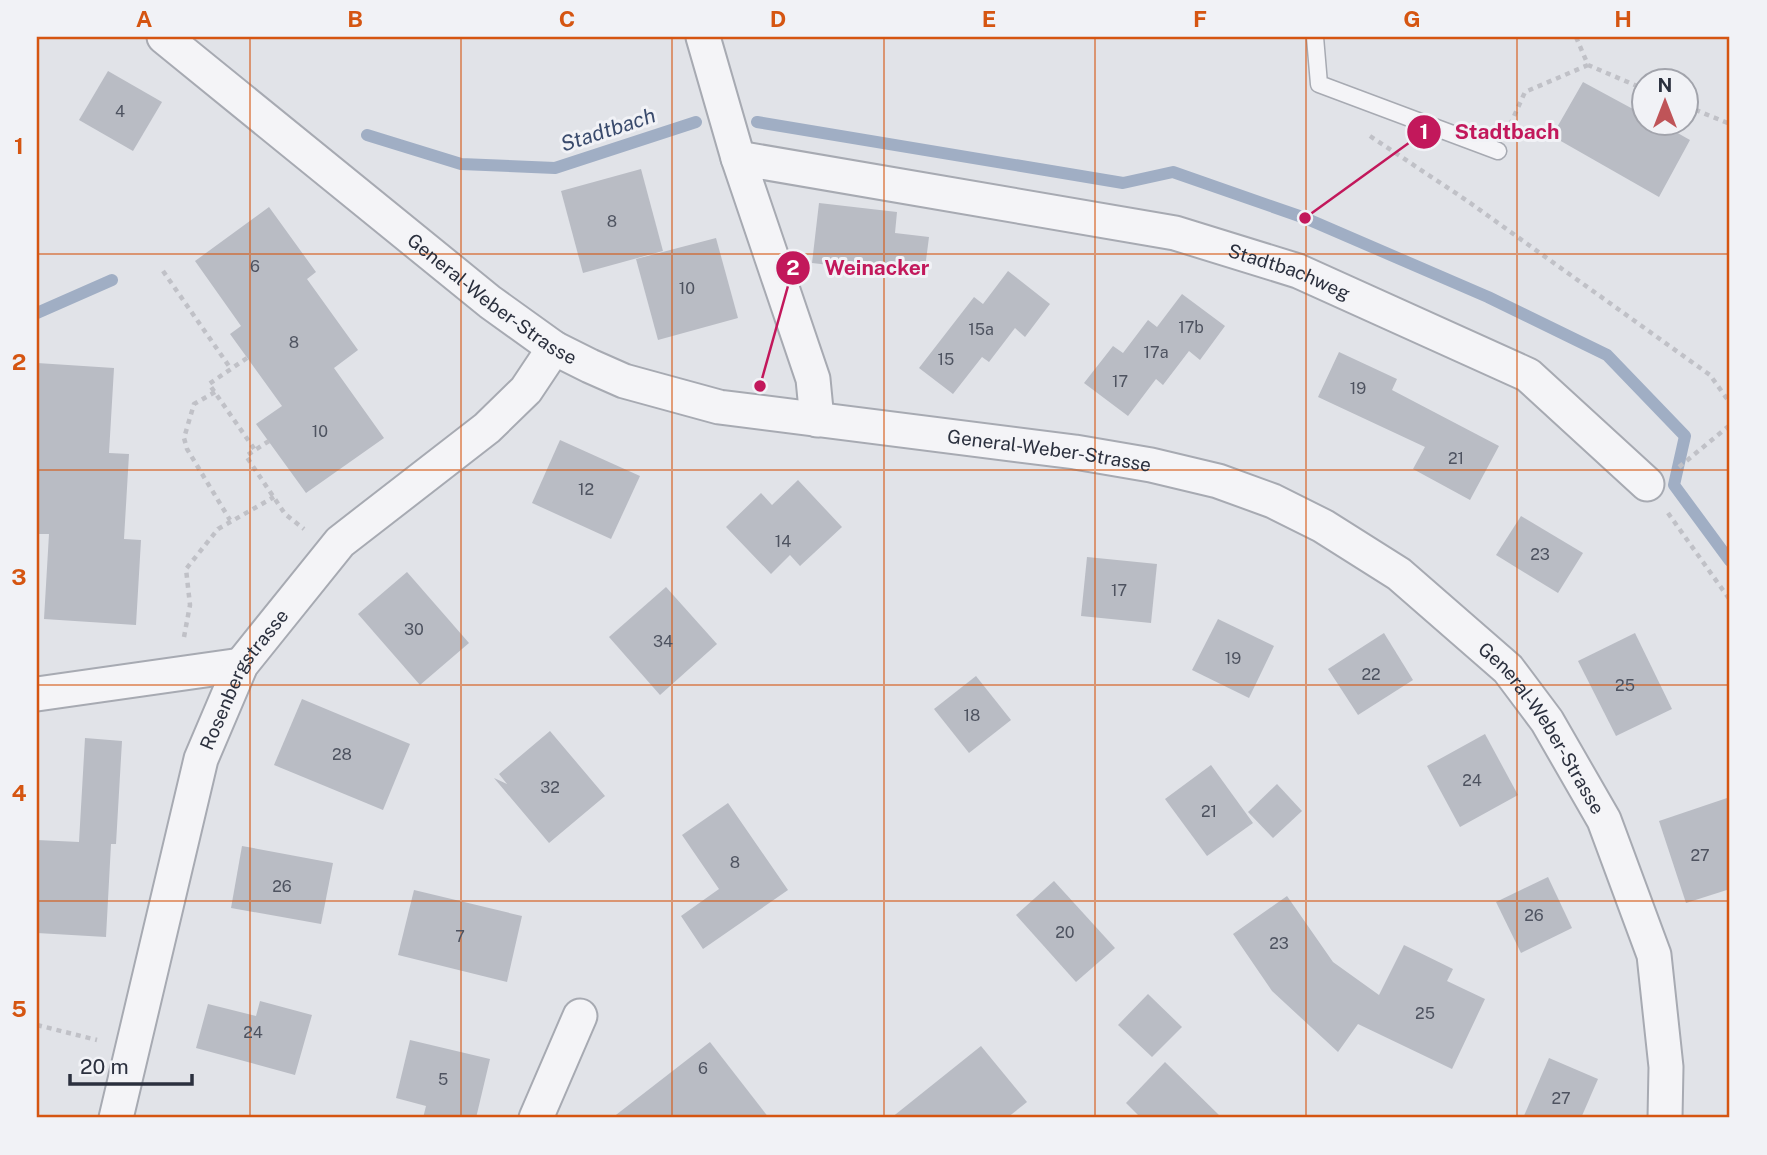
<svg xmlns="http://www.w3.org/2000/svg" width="1767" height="1155" viewBox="0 0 1767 1155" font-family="'Public Sans',sans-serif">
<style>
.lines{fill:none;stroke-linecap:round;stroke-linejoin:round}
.stream{stroke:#a0aec4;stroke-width:12}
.building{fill:#b9bcc4}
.service-casing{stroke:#a7aab2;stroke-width:19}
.minor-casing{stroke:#a7aab2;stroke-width:37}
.path{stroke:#c0c1c7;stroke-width:4.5;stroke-dasharray:5 5;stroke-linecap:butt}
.service{stroke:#f4f4f7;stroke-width:16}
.minor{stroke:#f4f4f7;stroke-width:33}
.grid{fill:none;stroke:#d55511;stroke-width:2;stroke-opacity:0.55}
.labels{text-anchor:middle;stroke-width:6;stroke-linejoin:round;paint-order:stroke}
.number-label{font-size:16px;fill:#4e5360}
.street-label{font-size:19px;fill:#2b303e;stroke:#f1f2f6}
.water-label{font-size:21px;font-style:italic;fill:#3a4b6d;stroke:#f1f2f6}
.leader{fill:none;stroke:#c2185b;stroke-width:2.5}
.callout-dot{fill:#c2185b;stroke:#f1f2f6;stroke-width:2.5}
.mark-label{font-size:21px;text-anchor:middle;font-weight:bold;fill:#fff}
.callout-label{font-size:21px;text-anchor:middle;font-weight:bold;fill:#c2185b;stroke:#f1f2f6;stroke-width:6;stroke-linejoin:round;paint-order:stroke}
.neatline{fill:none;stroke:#d55511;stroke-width:2.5}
.grid-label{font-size:23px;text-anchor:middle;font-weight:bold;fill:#d55511}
</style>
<rect width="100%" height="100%" fill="#e1e3e8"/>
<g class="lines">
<!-- stream -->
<g class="stream">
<path d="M757,122l366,61 50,-11 132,46 183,79 119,58 78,81 -11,49 56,76"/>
<path d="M367,135l94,29 94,4 141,-46"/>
<path d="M37,313l75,-33"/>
</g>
</g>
<!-- building -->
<g class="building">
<path d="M108,71l54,31 -29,49 -54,-31z"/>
<path d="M1583,82l61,33v7h14l32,18 -31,57 -107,-61z"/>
<path d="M641,169l22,82 -80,22 -22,-82z"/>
<path d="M819,203l78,9 -2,21 34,4 -5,39 -112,-13z"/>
<path d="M269,207l47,65 -9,7 51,71 -24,18 50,70 -78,55 -50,-69 26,-18 -52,-72 11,-8 -46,-65z"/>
<path d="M716,238l22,80 -80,22 -22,-81z"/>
<path d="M1008,271l42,33 -25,33 -10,-9 -26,34 -7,-5 -29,37 -34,-26 55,-71 9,7z"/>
<path d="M1182,294l43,32 -25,34 -11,-9 -26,34 -7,-6 -28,37 -44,-33 29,-37 10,7 25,-33 9,7z"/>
<path d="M1339,352l58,27 -5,11 107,56 -29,54 -57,-31 12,-22 -107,-50z"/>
<path d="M37,363l77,5 -5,85 20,1 -5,85 17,1 -5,85 -92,-6 5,-85h-12z"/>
<path d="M560,440l80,36 -29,63 -79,-36z"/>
<path d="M798,480l44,47 -42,39 -10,-11 -19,19 -45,-47 35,-34 11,12z"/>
<path d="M1521,516l62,37 -25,40 -62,-38z"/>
<path d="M1087,557l70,7 -6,59 -70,-7z"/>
<path d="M407,572l62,71 -49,42 -62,-71z"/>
<path d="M666,587l51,57 -57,51 -51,-58z"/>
<path d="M1218,619l56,27 -25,52 -57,-28z"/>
<path d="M1384,633l29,47 -55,35 -30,-46z"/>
<path d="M1635,633l37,76 -56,27 -38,-75z"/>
<path d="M976,676l35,44 -42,33 -35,-44z"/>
<path d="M302,699l108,45 -27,66 -109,-45z"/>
<path d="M550,731l55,65 -56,47 -55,-65 13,6 -8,-10z"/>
<path d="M1485,734l33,61 -58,32 -33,-61z"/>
<path d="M85,738l37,3 -6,103h-5l-5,93 -69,-4v-93l42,2z"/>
<path d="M1211,765l42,58 -46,33 -42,-57z"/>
<path d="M1277,784l25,27 -29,27 -25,-26z"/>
<path d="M1730,797v92l-44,14 -27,-82z"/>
<path d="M728,803l60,87 -85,59 -22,-33 38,-27 -37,-54z"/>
<path d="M242,846l91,17 -12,61 -90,-16z"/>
<path d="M1548,877l24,51 -51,25 -25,-51z"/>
<path d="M1054,881l61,67 -39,34 -60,-67z"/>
<path d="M414,890l108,26 -15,66 -109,-27z"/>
<path d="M1287,896l46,66 46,33 25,-50 49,24 -6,12 38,18 -33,70 -94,-45 -20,28 -66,-61 -39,-57z"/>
<path d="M1148,994l34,33 -30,30 -34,-32z"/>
<path d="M260,1001l52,14 -17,60 -99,-27 12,-44 48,12z"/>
<path d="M410,1040l80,19 -14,59h-53l3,-12 -30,-8z"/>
<path d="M710,1042l59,76h-157z"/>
<path d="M981,1046l46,56 -20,16h-116z"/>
<path d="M1549,1058l49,21 -17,39h-58z"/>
<path d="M1165,1062l57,56h-81l-15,-15z"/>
</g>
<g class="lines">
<!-- service casing -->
<g class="service-casing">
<path id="service" d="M1315,37l4,47 179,67"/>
</g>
<!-- minor casing -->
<g class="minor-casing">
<g id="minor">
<path id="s1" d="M164,37l326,265 64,46 36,18 34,15 95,26 356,45 76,13 67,16 55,20 50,25 76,48 109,95 39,52 57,99 50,135 12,112 -1,51"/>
<path d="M703,37l35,121 75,221 4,41"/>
<path id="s2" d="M738,158l437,75 123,38 230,104 119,109"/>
<path d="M37,694l204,-29"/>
<path id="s3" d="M116,1118l85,-359 40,-94 99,-123 147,-114 39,-38 28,-42"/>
<path d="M536,1118l44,-102"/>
</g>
</g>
<!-- path -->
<g class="path">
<path d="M1576,37l12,28 56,24"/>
<path d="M1686,106l44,18"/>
<path d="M1510,125l15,-33 63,-27"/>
<path d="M1370,136l96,64 244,175 20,28"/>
<path d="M163,271l68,98"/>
<path d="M247,358l-38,26 46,66"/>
<path d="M215,392l-21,12 -10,34 3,11 43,71"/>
<path d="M269,441l-23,15 39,58 19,15"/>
<path d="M1679,467l51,-42"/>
<path d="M1668,513l62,87"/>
<path d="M184,637l6,-32 -4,-36 32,-40 56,-32"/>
<path d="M37,1025l60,15"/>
</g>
<!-- service -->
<use href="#service" class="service"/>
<!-- minor -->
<use href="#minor" class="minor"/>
</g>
<!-- grid -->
<path class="grid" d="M250,37v1081M461,37v1081M672,37v1081M884,37v1081M1095,37v1081M1306,37v1081M1517,37v1081M37,254h1693M37,470h1693M37,685h1693M37,901h1693"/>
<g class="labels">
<!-- number labels -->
<g class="number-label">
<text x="120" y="117">4</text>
<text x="612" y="227">8</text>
<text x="255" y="272">6</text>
<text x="687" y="294">10</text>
<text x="1191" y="333">17b</text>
<text x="981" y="335">15a</text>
<text x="294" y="348">8</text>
<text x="1156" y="358">17a</text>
<text x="946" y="365">15</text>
<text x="1120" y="387">17</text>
<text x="1358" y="394">19</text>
<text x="320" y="437">10</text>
<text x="1456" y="464">21</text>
<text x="586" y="495">12</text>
<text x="783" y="547">14</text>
<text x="1540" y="560">23</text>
<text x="1119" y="596">17</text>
<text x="414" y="635">30</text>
<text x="663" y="647">34</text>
<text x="1233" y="664">19</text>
<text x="1371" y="680">22</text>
<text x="1625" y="691">25</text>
<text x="972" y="721">18</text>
<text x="342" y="760">28</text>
<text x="1472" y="786">24</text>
<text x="550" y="793">32</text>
<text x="1209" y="817">21</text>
<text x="1700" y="861">27</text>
<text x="735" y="868">8</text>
<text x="282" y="892">26</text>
<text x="1534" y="921">26</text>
<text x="1065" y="938">20</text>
<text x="460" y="942">7</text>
<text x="1279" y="949">23</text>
<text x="1425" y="1019">25</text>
<text x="253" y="1038">24</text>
<text x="703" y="1074">6</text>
<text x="443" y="1085">5</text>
<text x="1561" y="1104">27</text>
</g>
<!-- street labels -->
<g class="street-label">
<text dy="7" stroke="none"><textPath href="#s2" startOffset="564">Stadtbachweg</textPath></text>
<text dy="7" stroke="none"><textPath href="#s1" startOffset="420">General-Weber-Strasse</textPath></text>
<text dy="7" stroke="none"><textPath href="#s1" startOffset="1008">General-Weber-Strasse</textPath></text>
<text dy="7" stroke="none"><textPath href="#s3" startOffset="460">Rosenbergstrasse</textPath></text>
<text dy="7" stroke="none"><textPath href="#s1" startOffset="1596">General-Weber-Strasse</textPath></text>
</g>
<!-- water labels -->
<g class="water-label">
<text transform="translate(608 130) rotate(-18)" y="7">Stadtbach</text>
</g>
</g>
<!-- callouts -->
<path class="leader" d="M1305 218L1424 132M760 386L793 268"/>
<g class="callout-dot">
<circle cx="1305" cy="218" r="7"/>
<circle cx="760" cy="386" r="7"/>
<circle cx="1424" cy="132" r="18"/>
<circle cx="793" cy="268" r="18"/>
</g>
<g class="mark-label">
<text x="1424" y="139">1</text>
<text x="793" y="275">2</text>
</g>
<g class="callout-label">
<text x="1507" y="139">Stadtbach</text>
<text x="877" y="275">Weinacker</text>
</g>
<!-- border -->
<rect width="1767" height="1155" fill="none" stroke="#f1f2f6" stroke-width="77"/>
<!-- north arrow -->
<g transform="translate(1665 102)"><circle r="33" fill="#f1f2f6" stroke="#a2a4ac" stroke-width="2"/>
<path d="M0-5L12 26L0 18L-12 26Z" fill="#bf5458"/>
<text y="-10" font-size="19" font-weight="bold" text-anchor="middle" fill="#2b303e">N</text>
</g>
<!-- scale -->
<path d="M70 1074v10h122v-10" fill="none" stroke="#2b303e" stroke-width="3.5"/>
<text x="80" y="1074" font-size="21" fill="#2b303e" stroke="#f1f2f6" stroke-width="5" paint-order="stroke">20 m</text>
<rect x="38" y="38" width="1690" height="1078" class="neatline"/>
<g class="grid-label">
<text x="144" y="27">A</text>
<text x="355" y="27">B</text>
<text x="567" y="27">C</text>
<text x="778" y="27">D</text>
<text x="989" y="27">E</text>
<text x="1200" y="27">F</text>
<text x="1412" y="27">G</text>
<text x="1623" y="27">H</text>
<text x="19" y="154">1</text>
<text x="19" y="370">2</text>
<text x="19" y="585">3</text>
<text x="19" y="801">4</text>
<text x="19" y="1017">5</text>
</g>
</svg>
